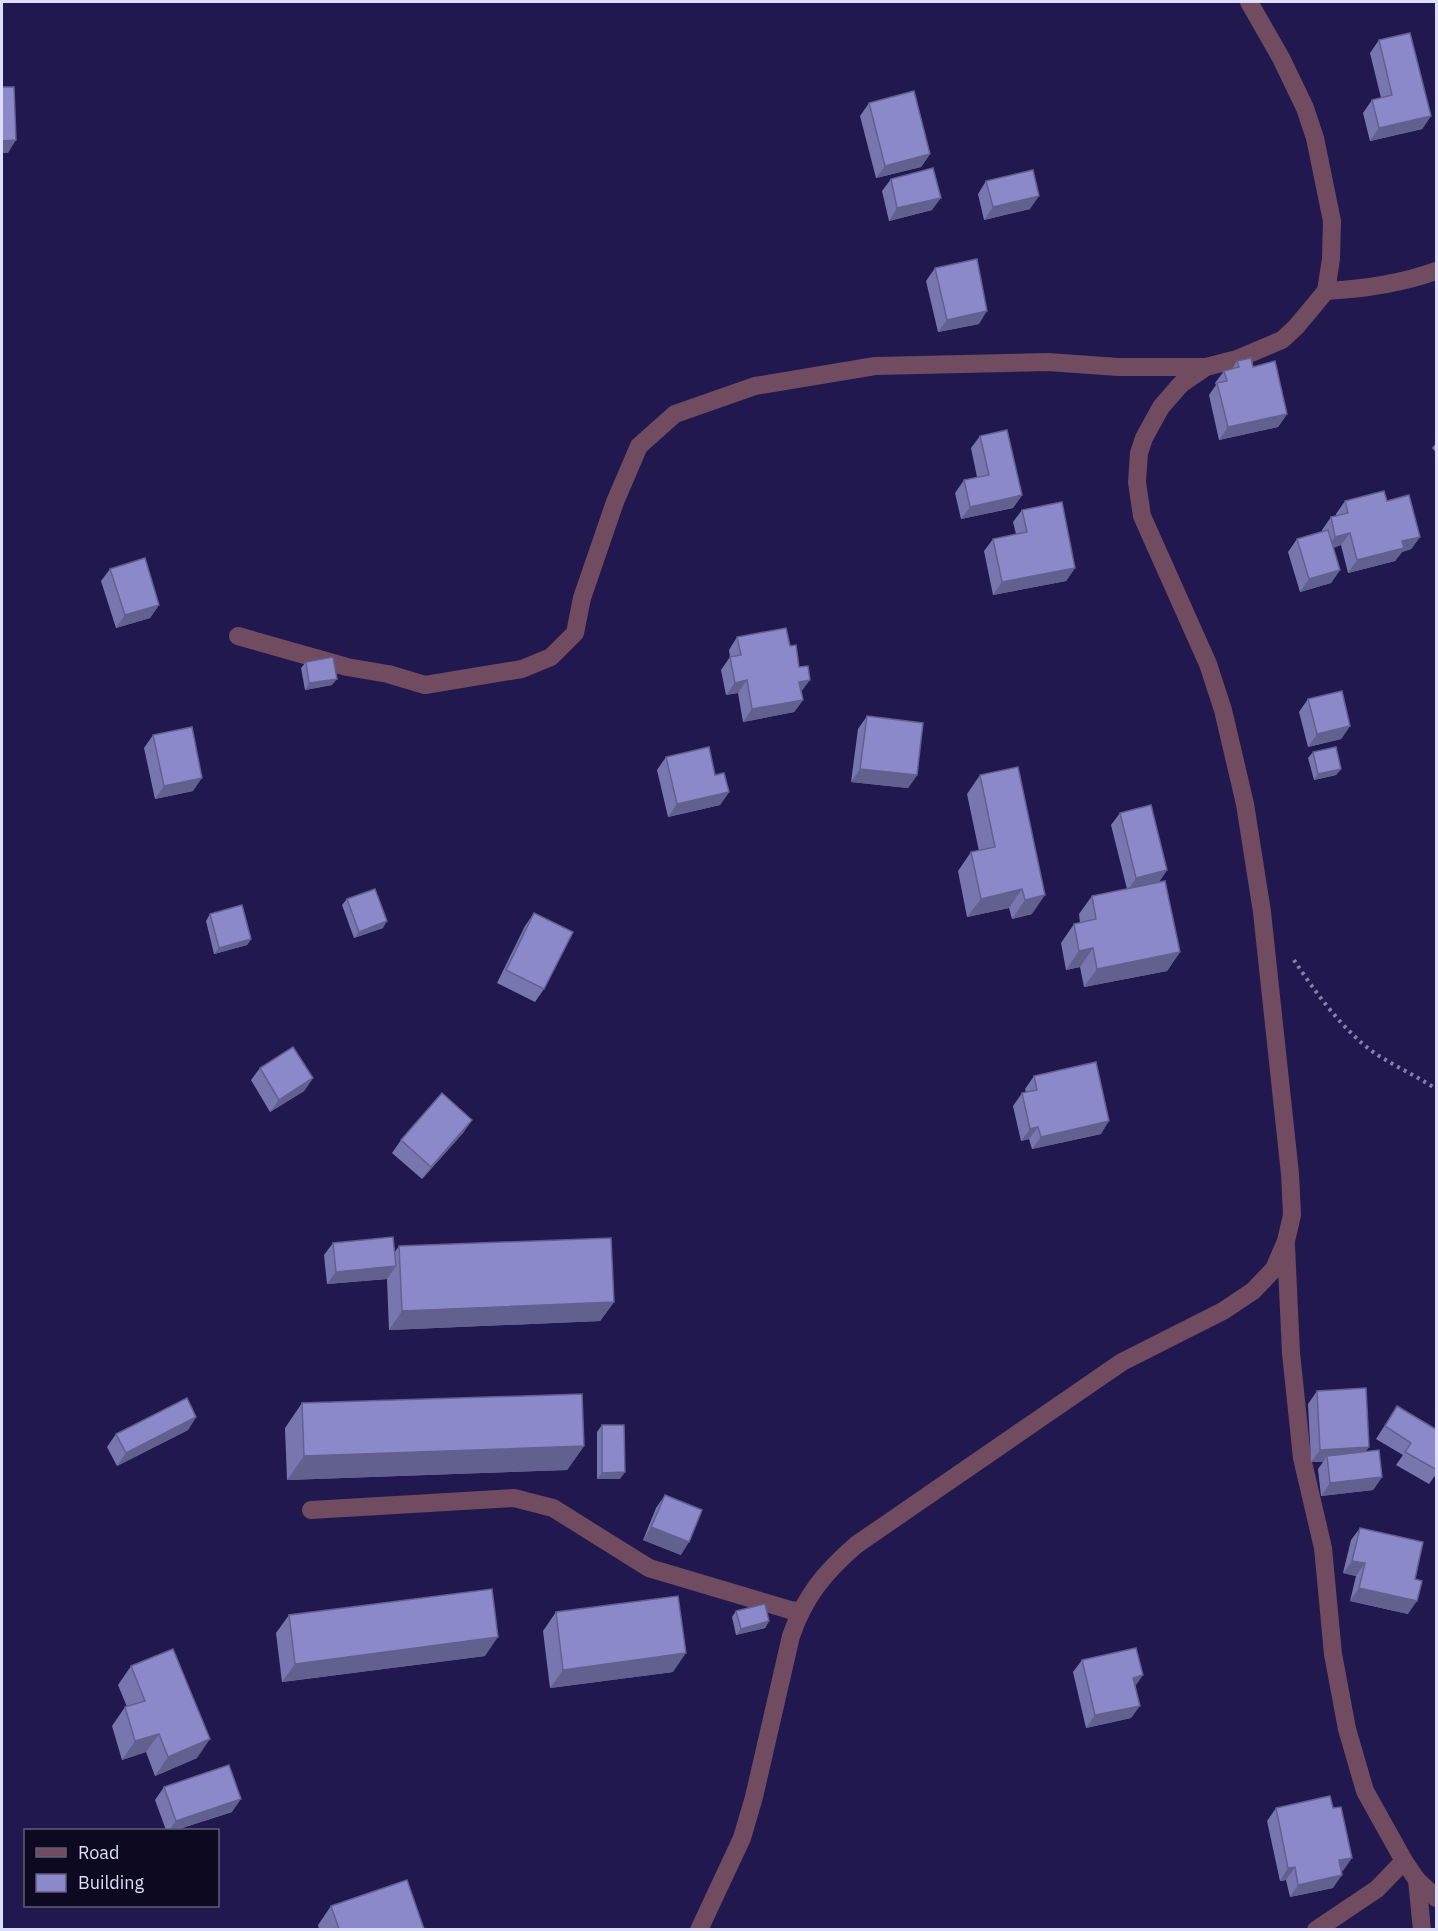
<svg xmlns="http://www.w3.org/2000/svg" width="1438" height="1931" viewBox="0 0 1438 1931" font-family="'IBM Plex Sans',sans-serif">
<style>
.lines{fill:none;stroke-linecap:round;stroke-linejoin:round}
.path{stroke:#8480a9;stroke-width:4;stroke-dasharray:3 4.5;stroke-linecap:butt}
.minor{stroke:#714b60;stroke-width:18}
.wall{fill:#7876af}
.shaded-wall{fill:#62608e}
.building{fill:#8c89cb;stroke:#62608e;stroke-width:1.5}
</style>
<rect width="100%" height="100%" fill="#221850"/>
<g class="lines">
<!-- path -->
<path class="path" d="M1294,960c21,32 50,72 82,94 20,13 41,22 60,35"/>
<!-- minor -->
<g class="minor">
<path d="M1326,291c39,-2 74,-7 110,-20"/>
<path d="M238,636l109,31 41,7 37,11 97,-16 29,-12 24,-24 7,-35 33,-96 24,-56 36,-32 80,-28 120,-20 173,-4 70,5h88"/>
<path d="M1286,1246l5,107 11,105 21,90 10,106 14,75 18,62 39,70 13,19 19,18"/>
<path d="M311,1510l203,-12 39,10 96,60 141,42 10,1"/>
<path d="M1417,1880l5,50"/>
<path d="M699,1930l43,-92 12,-41 37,-161c14,-40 33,-63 65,-91l266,-183 101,-51 30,-20 21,-22 12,-28 6,-26 -2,-41 -28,-262 -17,-108 -22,-94 -15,-46 -66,-148 -5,-34 2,-29 5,-15 17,-31 20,-23 25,-17 31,-8 45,-19 14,-13 30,-36 5,-32 1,-38 -17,-83 -10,-30 -24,-50 -32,-56"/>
<path d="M1316,1930l61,-41 27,-28"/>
</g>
</g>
<!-- wall -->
<g class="wall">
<path d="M1379,40l52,76 -9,13 -52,12 -7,-28 9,-13 9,-2 -11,-45z"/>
<path d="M869,103l61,51 -9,13 -45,11 -16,-62z"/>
<path d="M891,179l41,31 -43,11 -7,-30z"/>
<path d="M986,181l44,28 -46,11 -6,-26z"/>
<path d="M935,268l44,56 -41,8 -12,-51z"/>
<path d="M1237,361l16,6 34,47 -9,13 -59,13 -10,-45 7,-10 -1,-2 9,-12 8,-2z"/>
<path d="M980,436l42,59 -9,13 -52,11 -6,-26 9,-13 13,-3 -6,-29z"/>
<path d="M1437,442v11l-5,-5z"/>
<path d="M1345,501h42l33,36 -9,12 -9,3 -7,9 -47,12 -7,-28 -8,3 7,22 -9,13 -31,9 -12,-40 9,-13 25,-7v-2l9,-13 5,-1v-2z"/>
<path d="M1022,510l53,58 -9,13 -73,14 -9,-44 9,-12 23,-5 -3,-12z"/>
<path d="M110,569l49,36 -9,13 -34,10 -15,-47z"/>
<path d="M737,637l53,9 13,54 -9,12 -51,10 -5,-29 -12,2 -5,-25 9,-13 -1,-7z"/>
<path d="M306,662l26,23 -27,5 -4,-22z"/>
<path d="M1308,699l42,27 -9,13 -33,8 -9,-35z"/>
<path d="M867,716l50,59 -9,13 -57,-6 7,-53z"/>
<path d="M153,735l40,56 -38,8 -11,-51z"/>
<path d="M1313,752l28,17 -5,6 -22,5 -6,-22z"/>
<path d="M666,757l49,18 14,17 -9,13 -52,12 -11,-47z"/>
<path d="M980,775l52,139 -20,5 -3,-11 -42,9 -9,-46 13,-19 8,-1 -12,-57z"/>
<path d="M1120,813l47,57 -8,12 21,70 -13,19 -83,16 -4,-20 -14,3 -5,-27 13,-19 6,-1 -1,-9 13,-18 35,-7 -16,-64z"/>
<path d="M347,899l36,29 -29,10 -12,-33z"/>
<path d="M534,913l10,76 -9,13 -38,-19 28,-57z"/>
<path d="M210,914l41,25 -4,6 -33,9 -8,-33z"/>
<path d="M260,1068l53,10 -9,13 -34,21 -19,-32z"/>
<path d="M1034,1076l67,58 -69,15 -3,-10 -8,2 -8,-35 9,-13 4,-1 -1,-3z"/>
<path d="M472,1120l-9,13 -41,46 -30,-26 9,-13z"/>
<path d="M333,1243l61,10 5,-7 215,56 -14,19 -211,9 -2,-51 -60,5 -3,-29z"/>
<path d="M1317,1391l49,60 16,26 -9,13 -52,6 -3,-27 5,-7h-12l-3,-58z"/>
<path d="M302,1403l282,43 -17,24 -280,10 -2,-52z"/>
<path d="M1397,1406l40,32v35l-8,11 -33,-19 7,-10 -27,-16z"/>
<path d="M196,1417l-8,13 -71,36 -10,-19 9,-13z"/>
<path d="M602,1425l18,54h-23v-47z"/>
<path d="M665,1495l16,60 -38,-15 13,-32z"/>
<path d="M1360,1528l55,51 -7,35 -58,-13 6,-25 -13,-3 8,-33z"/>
<path d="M736,1611l33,10 -4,7 -29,7 -4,-18z"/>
<path d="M556,1612l117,60 -123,16 -7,-57z"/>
<path d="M289,1615l196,41 -203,26 -6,-49z"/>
<path d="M1082,1660l53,26 -4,32 -45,10 -13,-56z"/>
<path d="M131,1666l66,92 -42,18 -9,-24 -24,8 -10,-34 13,-19h2l-9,-22z"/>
<path d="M164,1787l68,25 -56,18h-10l-11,-30z"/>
<path d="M1276,1808l67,63h-2l-8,17 -43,9 -4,-17 -6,1 -13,-60z"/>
<path d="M331,1906l93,23h-105l-1,-4z"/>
</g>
<!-- shaded-wall -->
<g class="shaded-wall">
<path d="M1431,116l-9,13 -52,12 9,-13z"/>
<path d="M16,140l-8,13h-6v-12z"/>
<path d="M930,154l-9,13 -45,11 9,-12z"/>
<path d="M1039,196l-9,13 -46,11 9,-13z"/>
<path d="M941,198l-9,12 -43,11 8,-13z"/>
<path d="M987,311l-8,13 -41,8 9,-12z"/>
<path d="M1287,414l-9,13 -59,13 9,-13z"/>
<path d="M1022,495l-9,13 -52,11 9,-12z"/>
<path d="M1350,533l-9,12 -14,4 8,-12z"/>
<path d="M1420,537l-9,12 -9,3 -7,9 -47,12 9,-13 45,-19z"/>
<path d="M1075,568l-9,13 -73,14 9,-13z"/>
<path d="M1340,570l-9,13 -31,9 9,-13z"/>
<path d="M159,605l-9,13 -34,10 9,-13z"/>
<path d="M337,679l-5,6 -27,5 4,-7z"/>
<path d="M747,680l-9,13 -12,2 9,-12z"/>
<path d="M810,680l-9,12 -2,-10z"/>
<path d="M803,700l-9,12 -51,10 9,-13z"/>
<path d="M1350,726l-9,13 -33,8 9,-13z"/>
<path d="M860,769l57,6 -9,13 -57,-6z"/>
<path d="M1341,769l-5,6 -22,5 4,-6z"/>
<path d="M202,778l-9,13 -38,8 9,-13z"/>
<path d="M729,792l-9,13 -52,12 9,-13z"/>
<path d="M1167,870l-9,13 -31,8 9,-13z"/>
<path d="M1022,889l-13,19 -42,9 14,-18z"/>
<path d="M1045,895l-13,19 -20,5 13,-19z"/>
<path d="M387,921l-4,7 -29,10 5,-6z"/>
<path d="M251,939l-4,6 -33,9 5,-6z"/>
<path d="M1093,948l-13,19 -14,3 13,-19z"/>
<path d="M1180,952l-13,19 -83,16 13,-18z"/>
<path d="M313,1078l-9,13 -34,21 9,-12z"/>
<path d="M472,1120l-9,13 -41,46 9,-12z"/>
<path d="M1109,1121l-8,13 -69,15 9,-12z"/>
<path d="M1038,1127l-9,12 -8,2 9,-12z"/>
<path d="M396,1266l-9,13 -60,5 9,-12z"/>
<path d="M614,1302l-14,19 -211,9 13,-19z"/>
<path d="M196,1417l-8,13 -71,36 9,-13z"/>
<path d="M584,1446l-17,24 -280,10 17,-24z"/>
<path d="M1369,1447l-9,13 -33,-4 -4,6h-12l9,-12z"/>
<path d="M625,1472l-5,7h-23l5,-6z"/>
<path d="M1382,1477l-9,13 -52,6 9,-13z"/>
<path d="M651,1527l38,15 -8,13 -38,-15z"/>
<path d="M1352,1561l13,2 -9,13 -13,-3z"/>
<path d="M1359,1588l58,13 -9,13 -58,-13z"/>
<path d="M769,1621l-4,7 -29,7 5,-6z"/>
<path d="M498,1637l-13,19 -203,26 13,-18z"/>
<path d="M686,1653l-13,19 -123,16 13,-18z"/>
<path d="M1143,1675l-9,13 -1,-10z"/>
<path d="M1140,1706l-9,12 -45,10 9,-13z"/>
<path d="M159,1734l-13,18 -24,8 13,-19z"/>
<path d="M210,1739l-13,19 -42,18 13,-19z"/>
<path d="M241,1799l-9,13 -56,18h-7l7,-9z"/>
<path d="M1352,1858l-9,13 -13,2 9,-13z"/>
<path d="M1295,1867l-9,13 -6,1 8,-13z"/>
<path d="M1342,1875l-9,13 -43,9 8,-12z"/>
</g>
<!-- building -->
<g class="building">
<path d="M1410,33l21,83 -52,12 -7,-28 20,-5 -13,-55z"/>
<path d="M2,87h12l2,53 -14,1z"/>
<path d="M914,91l16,63 -45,12 -16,-63z"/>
<path d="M933,168l8,30 -44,10 -6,-29z"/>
<path d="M1033,170l6,26 -46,11 -7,-26z"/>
<path d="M977,259l10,52 -40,9 -12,-52z"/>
<path d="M1251,358l2,9 22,-6 12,53 -59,13 -11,-44 10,-2 -3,-10 15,-4 -2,-6z"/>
<path d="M1007,430l15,65 -52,12 -6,-27 25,-5 -9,-39z"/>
<path d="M1384,491l3,10 22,-6 11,42 -18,4 2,7 -47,12 -7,-27 -15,4 -4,-20 17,-4 -3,-12z"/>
<path d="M1062,502l13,66 -73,14 -9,-43 34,-7 -5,-22z"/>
<path d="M1328,530l12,40 -31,9 -12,-40z"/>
<path d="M145,558l14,47 -34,10 -15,-46z"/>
<path d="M786,628l4,18 6,-1 3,22 9,-1 2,14 -11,2 4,18 -51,9 -5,-29 -12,3 -5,-26 11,-2 -4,-18z"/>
<path d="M333,657l4,22 -28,4 -3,-21z"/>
<path d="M1342,691l8,35 -33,8 -9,-35z"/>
<path d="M867,716l56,7 -6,52 -57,-6z"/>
<path d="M192,727l10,51 -38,8 -11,-51z"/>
<path d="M709,747l6,28 9,-2 5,19 -52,12 -11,-47z"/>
<path d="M1336,747l5,22 -23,5 -5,-22z"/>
<path d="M1018,767l27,128 -20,5 -3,-11 -41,10 -10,-47 24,-5 -15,-72z"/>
<path d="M1151,805l16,65 -31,8 -16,-65z"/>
<path d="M1165,881l15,71 -83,17 -4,-21 -14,3 -5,-27 22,-5 -4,-23z"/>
<path d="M375,889l12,32 -28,11 -12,-33z"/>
<path d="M242,905l9,34 -32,9 -9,-34z"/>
<path d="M534,913l39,19 -29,57 -38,-19z"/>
<path d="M293,1047l20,31 -34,22 -19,-32z"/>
<path d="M1096,1062l13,59 -68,16 -3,-10 -8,2 -8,-36 15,-3 -3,-14z"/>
<path d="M442,1093l30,27 -41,47 -30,-27z"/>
<path d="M393,1237l3,29 -60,6 -3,-29z"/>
<path d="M611,1238l3,64 -212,9 -3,-65z"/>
<path d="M1366,1388l3,59 -49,3 -3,-59z"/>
<path d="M582,1394l2,52 -280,10 -2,-53z"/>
<path d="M187,1398l9,19 -70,36 -10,-19z"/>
<path d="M1397,1406l40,24v40l-32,-18 6,-9 -26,-17z"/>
<path d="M602,1425h22l1,47 -23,1z"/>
<path d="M1379,1450l3,27 -52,6 -3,-27z"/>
<path d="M665,1495l37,15 -13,32 -38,-15z"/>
<path d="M1360,1528l63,14 -8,37 7,2 -5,20 -58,-13 6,-25 -13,-2z"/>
<path d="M492,1589l6,48 -203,27 -6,-49z"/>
<path d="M678,1596l8,57 -123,17 -7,-58z"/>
<path d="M765,1604l4,17 -28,8 -5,-18z"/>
<path d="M1136,1648l7,27 -10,3 7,28 -45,9 -13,-55z"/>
<path d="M173,1649l37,90 -42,18 -9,-23 -24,7 -10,-34 20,-6 -14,-35z"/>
<path d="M229,1765l12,34 -65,22 -12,-34z"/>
<path d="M1330,1796l3,12 8,-1 11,51 -13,2 3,15 -44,10 -3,-18 -7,1 -12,-60z"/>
<path d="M407,1880l17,49h-85l-8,-23z"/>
</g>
<!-- border -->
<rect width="1438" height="1931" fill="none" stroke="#dddefa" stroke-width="6"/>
<!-- legend -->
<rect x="24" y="1829" width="195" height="78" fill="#0c0921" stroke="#605e78" stroke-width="1.5"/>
<rect x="36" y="1848" width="30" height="9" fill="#714b60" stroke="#605e78" stroke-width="1.5"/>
<text x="78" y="1859" font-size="18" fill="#dddefa">Road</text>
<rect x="36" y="1874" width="30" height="18" fill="#8c89cb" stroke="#605e78" stroke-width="1.5"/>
<text x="78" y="1889" font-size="18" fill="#dddefa">Building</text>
</svg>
